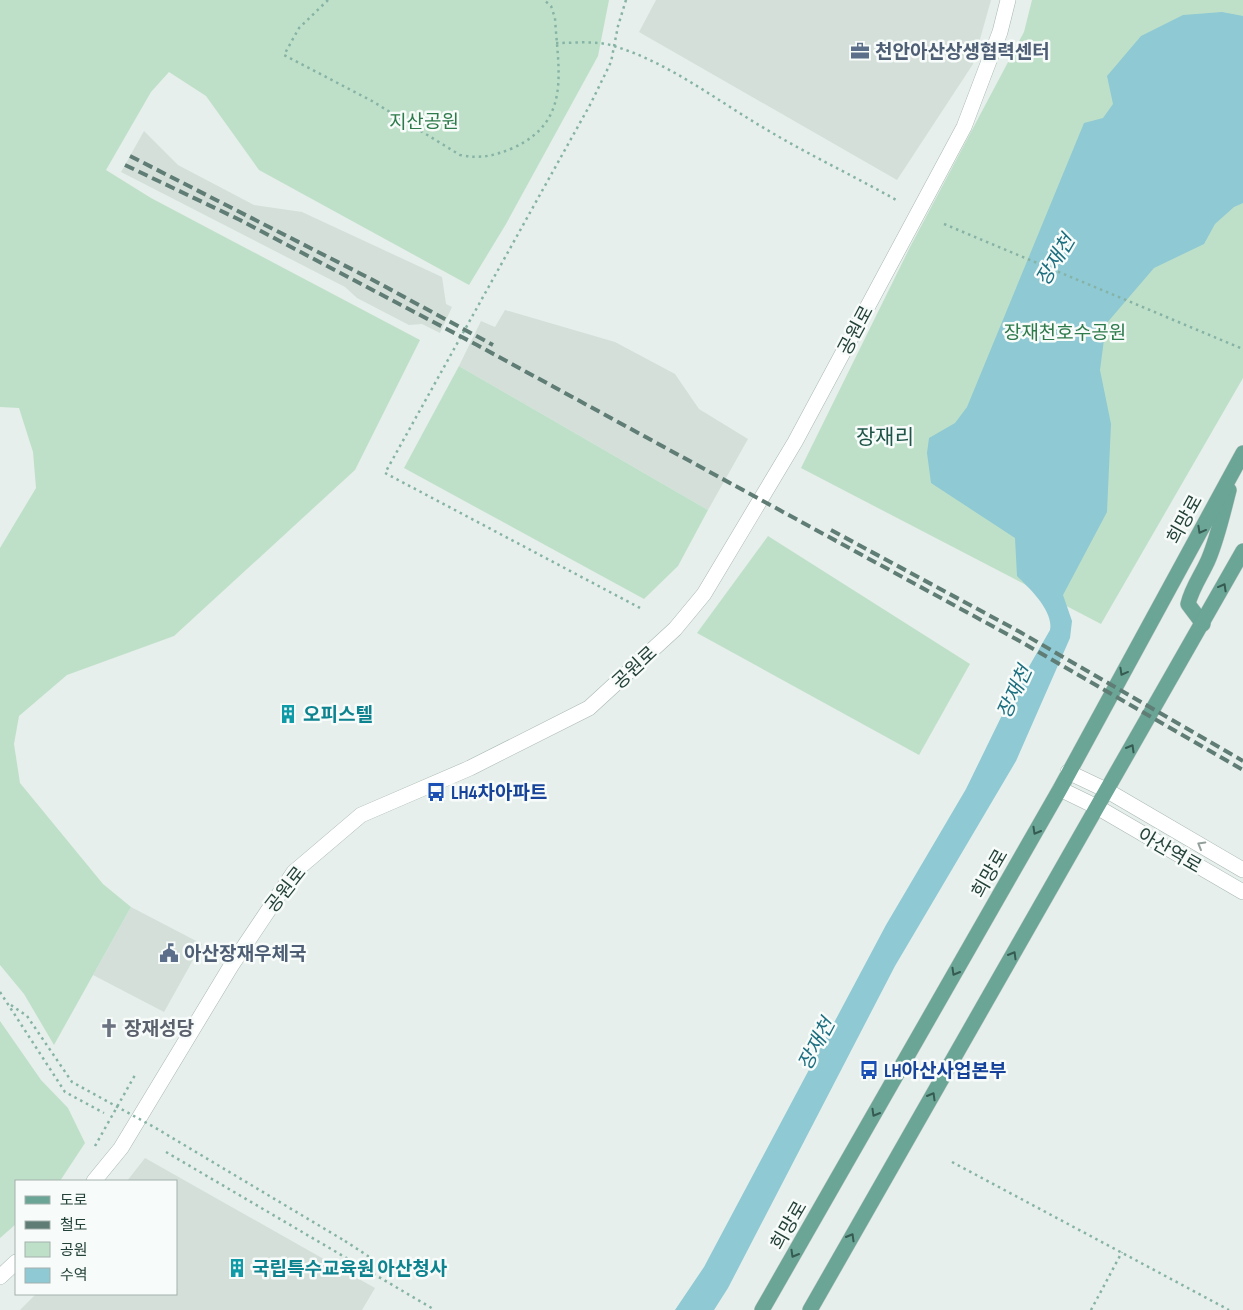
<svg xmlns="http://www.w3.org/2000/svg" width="1243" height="1310" viewBox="0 0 1243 1310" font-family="'Sofia Sans Condensed','Noto Sans KR',sans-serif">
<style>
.built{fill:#d4dfda}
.green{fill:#bfe0c8}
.water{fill:#8ec9d4}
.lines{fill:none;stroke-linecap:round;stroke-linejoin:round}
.minor-casing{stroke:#a8b8b2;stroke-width:16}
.major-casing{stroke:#c2cac8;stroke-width:16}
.path{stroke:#86b3a5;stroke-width:2.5;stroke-dasharray:2.5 4;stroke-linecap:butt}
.minor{stroke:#fff;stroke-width:15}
.major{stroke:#6aa596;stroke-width:15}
.rail{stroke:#5f7d75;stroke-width:4;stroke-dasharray:10 5;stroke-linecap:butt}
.path-bridge{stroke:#86b3a5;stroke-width:2.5;stroke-dasharray:2.5 4;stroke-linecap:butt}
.oneway{stroke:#365b51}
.oneway2{stroke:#92a09c}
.labels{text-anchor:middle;stroke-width:5;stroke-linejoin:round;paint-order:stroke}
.service-label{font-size:19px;font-weight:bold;fill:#4e5e75;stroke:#f7fbf9;text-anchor:start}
.park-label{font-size:19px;fill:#2d7a4b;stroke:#f7fbf9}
.street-label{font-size:19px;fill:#24423a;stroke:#f7fbf9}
.culture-label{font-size:19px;font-weight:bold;fill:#0d838f;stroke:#f7fbf9;text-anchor:start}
.transit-label{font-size:19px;font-weight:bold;fill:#164399;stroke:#f7fbf9;text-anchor:start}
.worship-label{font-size:19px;font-weight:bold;fill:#5b616d;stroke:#f7fbf9;text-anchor:start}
.water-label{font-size:20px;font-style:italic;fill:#1c6f80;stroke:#f7fbf9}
.quarter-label{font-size:21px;fill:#1f5548;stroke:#f7fbf9}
</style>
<rect width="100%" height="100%" fill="#e6efeb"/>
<!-- built -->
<g class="built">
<path d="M656,0h335l-18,64 -76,116 -258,-148z"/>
<path d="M144,131l34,34 76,40 48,7 140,65 4,27 6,3 -12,26 -18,-9 -13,1 -52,-27 -12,-11 -224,-115z"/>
<path d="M505,310l110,32 60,32 24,35 49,30 -40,71 -249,-144 22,-45 14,6z"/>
<path d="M131,907l71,37 -38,68 -71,-37z"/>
<path d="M145,1158l230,130 -13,22h-342l16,-16h140v-113h-49z"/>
</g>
<!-- green -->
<g class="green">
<path d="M0,0h609l-11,56 -92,168 -37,61 -210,-115 -53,-74 -37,-24 -18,20 -45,78 45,28 269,142 -65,130 -181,166 -107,39 -48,41 -5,28 6,39 83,101 28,23 -77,138 -30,-51 -24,-29v-417l36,-60 -3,-36 -14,-44 -19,-1z"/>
<path d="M1032,0h211v378l-142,246 -300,-156 109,-221 114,-215z"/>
<path d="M459,366l249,144 -30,56 -34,33 -240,-131z"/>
<path d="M768,536l202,128 -51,91 -222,-122z"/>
<path d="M0,1021l41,59 27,28 17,35 -25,38h-44v43l-16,14z"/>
</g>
<!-- water -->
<path class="water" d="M1222,12l21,4v187l-9,4 -19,17 -11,20 -50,24 -48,56 -6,46 11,54 -4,88 -44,83 9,26 -2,17 -54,123 -121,205 -167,322 -14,22h-39l29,-43 182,-342 80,-136 41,-84 43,-75c4,-19 -21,-42 -33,-54l-2,-38 -84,-55 -4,-30 2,-15 26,-15 12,-16 117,-284 19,-5 10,-14 -6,-28 34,-40 42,-21z"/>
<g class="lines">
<!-- minor casing -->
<g class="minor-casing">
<g id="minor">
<path d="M1068,772l38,18 137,80"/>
<path d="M1060,789l37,18 146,85"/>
<path d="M94,1181l27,-33 110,-182 63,-94 67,-57 109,-47 119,-60 86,-79 29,-35 91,-152 169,-315 36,-95 8,-32"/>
<path d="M0,1277l16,-15"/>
</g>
</g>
<!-- major casing -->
<g class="major-casing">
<g id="major">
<path d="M1203,624l-15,-20c4,-17 15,-31 21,-46 9,-22 14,-45 20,-68"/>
<path d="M762,1310l298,-521 183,-336"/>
<path d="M810,1310l433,-759"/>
</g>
</g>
<!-- path -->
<g class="path">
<path d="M328,0l-29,28 -15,27 88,46 88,54c20,4 34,1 53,-7 59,-27 45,-77 42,-130l-4,-12 -7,-6"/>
<path d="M626,0l-8,26 -7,36 -20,41 -206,370 257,136"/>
<path d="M556,43c20,0 42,-3 61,4 54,17 102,55 152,84 42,25 87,46 129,70"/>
<path d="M944,224l299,125"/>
<path d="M0,992l65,100 39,21"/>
<path d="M95,1146l40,-71"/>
<path d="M166,1152l269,158"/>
<path d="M952,1162l277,148"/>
<path d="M345,1241l23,15 -6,11"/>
<path d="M1091,1310l31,-58"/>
</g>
<!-- minor -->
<use href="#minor" class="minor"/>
<!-- major -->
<use href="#major" class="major"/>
<!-- rail -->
<g class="rail">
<path d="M130,156l241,123 122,66"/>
<path d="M125,165l115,55 237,125 539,294 227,131"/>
<path d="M831,530l189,102 223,129"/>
</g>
<!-- path-bridge -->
<path class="path-bridge" d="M11,1005l16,11 45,66 82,45 191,114"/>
</g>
<!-- one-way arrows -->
<defs><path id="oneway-chevron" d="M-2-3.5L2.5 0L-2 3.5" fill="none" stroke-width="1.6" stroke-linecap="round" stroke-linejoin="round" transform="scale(1.25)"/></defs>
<g class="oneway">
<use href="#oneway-chevron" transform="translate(1201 530) rotate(119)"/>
<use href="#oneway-chevron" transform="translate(1223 587) rotate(-61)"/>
<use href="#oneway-chevron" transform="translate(1123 672) rotate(119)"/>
<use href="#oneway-chevron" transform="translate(1131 748) rotate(-60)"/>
<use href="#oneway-chevron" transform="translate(1036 831) rotate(120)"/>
<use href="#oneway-chevron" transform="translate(1013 955) rotate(-60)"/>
<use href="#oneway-chevron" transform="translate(955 972) rotate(120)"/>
<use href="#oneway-chevron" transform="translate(932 1096) rotate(-60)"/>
<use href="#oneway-chevron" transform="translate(875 1113) rotate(120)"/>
<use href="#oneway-chevron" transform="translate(851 1237) rotate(-60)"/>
<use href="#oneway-chevron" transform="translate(794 1254) rotate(120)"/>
</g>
<use class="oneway2" href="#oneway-chevron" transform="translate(1201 845) rotate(-150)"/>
<!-- icons -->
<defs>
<g id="office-bare" transform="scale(1.5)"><path d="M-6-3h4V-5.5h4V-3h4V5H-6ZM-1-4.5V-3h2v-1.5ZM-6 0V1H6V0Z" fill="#5c6f8a" stroke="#f7fbf9" stroke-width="2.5" paint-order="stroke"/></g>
<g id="building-bare" transform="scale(1.5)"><path d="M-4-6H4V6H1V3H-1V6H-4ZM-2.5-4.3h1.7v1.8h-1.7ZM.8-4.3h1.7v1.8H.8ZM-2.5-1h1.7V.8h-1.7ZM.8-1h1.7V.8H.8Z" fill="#0f9aa8" stroke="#f7fbf9" stroke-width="2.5" paint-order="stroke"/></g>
<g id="bus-bare" transform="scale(1.5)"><path d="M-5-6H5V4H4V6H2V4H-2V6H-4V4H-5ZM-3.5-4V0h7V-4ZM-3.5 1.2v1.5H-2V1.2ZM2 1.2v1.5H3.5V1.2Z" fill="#1a4fb4" stroke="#f7fbf9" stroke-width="2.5" paint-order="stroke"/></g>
<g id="civic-bare" transform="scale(1.5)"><path d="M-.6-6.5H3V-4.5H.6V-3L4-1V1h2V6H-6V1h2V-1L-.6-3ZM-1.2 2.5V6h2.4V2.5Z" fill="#5c6f8a" stroke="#f7fbf9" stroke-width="2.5" paint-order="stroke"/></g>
<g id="church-bare" transform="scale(1.5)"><path d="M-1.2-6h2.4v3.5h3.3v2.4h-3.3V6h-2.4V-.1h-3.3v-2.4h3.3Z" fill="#6b7280" stroke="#f7fbf9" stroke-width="2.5" paint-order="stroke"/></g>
</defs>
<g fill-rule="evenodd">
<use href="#office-bare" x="860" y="51"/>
<use href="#building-bare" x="288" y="714"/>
<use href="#bus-bare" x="436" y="792"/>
<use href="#civic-bare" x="169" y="953"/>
<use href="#church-bare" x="109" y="1028"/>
<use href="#bus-bare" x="869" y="1070"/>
<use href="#building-bare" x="237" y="1268"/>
</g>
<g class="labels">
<!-- service labels -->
<g class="service-label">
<text x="875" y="58">천안아산상생협력센터</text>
<text x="184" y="960">아산장재우체국</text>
</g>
<!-- park labels -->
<g class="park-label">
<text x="424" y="128">지산공원</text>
<text x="1065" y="339">장재천호수공원</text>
</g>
<!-- street labels -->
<g class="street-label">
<text transform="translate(855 330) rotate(-62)" y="7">공원로</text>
<text transform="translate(1184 519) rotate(-61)" y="7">희망로</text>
<text transform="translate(634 667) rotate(-43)" y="7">공원로</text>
<text transform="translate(1170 850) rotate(30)" y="7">아산역로</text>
<text transform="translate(989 873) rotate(-60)" y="7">희망로</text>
<text transform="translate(285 889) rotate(-52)" y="7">공원로</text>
<text transform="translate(788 1225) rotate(-60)" y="7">희망로</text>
</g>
<!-- culture labels -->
<g class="culture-label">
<text x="303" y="721">오피스텔</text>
<text x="252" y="1275">국립특수교육원 아산청사</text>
</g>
<!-- transit labels -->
<g class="transit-label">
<text x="451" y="799">LH4차아파트</text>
<text x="884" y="1077">LH아산사업본부</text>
</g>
<!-- worship labels -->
<g class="worship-label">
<text x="124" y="1035">장재성당</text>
</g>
<!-- water labels -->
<g class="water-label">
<text transform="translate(1055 260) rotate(-59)" y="7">장재천</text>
<text transform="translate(1014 692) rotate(-65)" y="7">장재천</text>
<text transform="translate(816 1044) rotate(-62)" y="7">장재천</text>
</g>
<!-- quarter labels -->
<g class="quarter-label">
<text x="885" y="444">장재리</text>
</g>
</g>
<!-- legend -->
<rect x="15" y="1180" width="162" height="115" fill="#f7fbf9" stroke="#a3b1ad"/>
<rect x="25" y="1196" width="25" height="8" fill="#6aa596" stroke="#a3b1ad"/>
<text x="60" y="1205" font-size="15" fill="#24423a">도로</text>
<rect x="25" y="1221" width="25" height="8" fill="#5f7d75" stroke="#a3b1ad"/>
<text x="60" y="1230" font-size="15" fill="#24423a">철도</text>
<rect x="25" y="1242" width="25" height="15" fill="#bfe0c8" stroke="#a3b1ad"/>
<text x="60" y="1255" font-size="15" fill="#24423a">공원</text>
<rect x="25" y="1268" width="25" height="15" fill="#8ec9d4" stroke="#a3b1ad"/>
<text x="60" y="1280" font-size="15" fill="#24423a">수역</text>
</svg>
